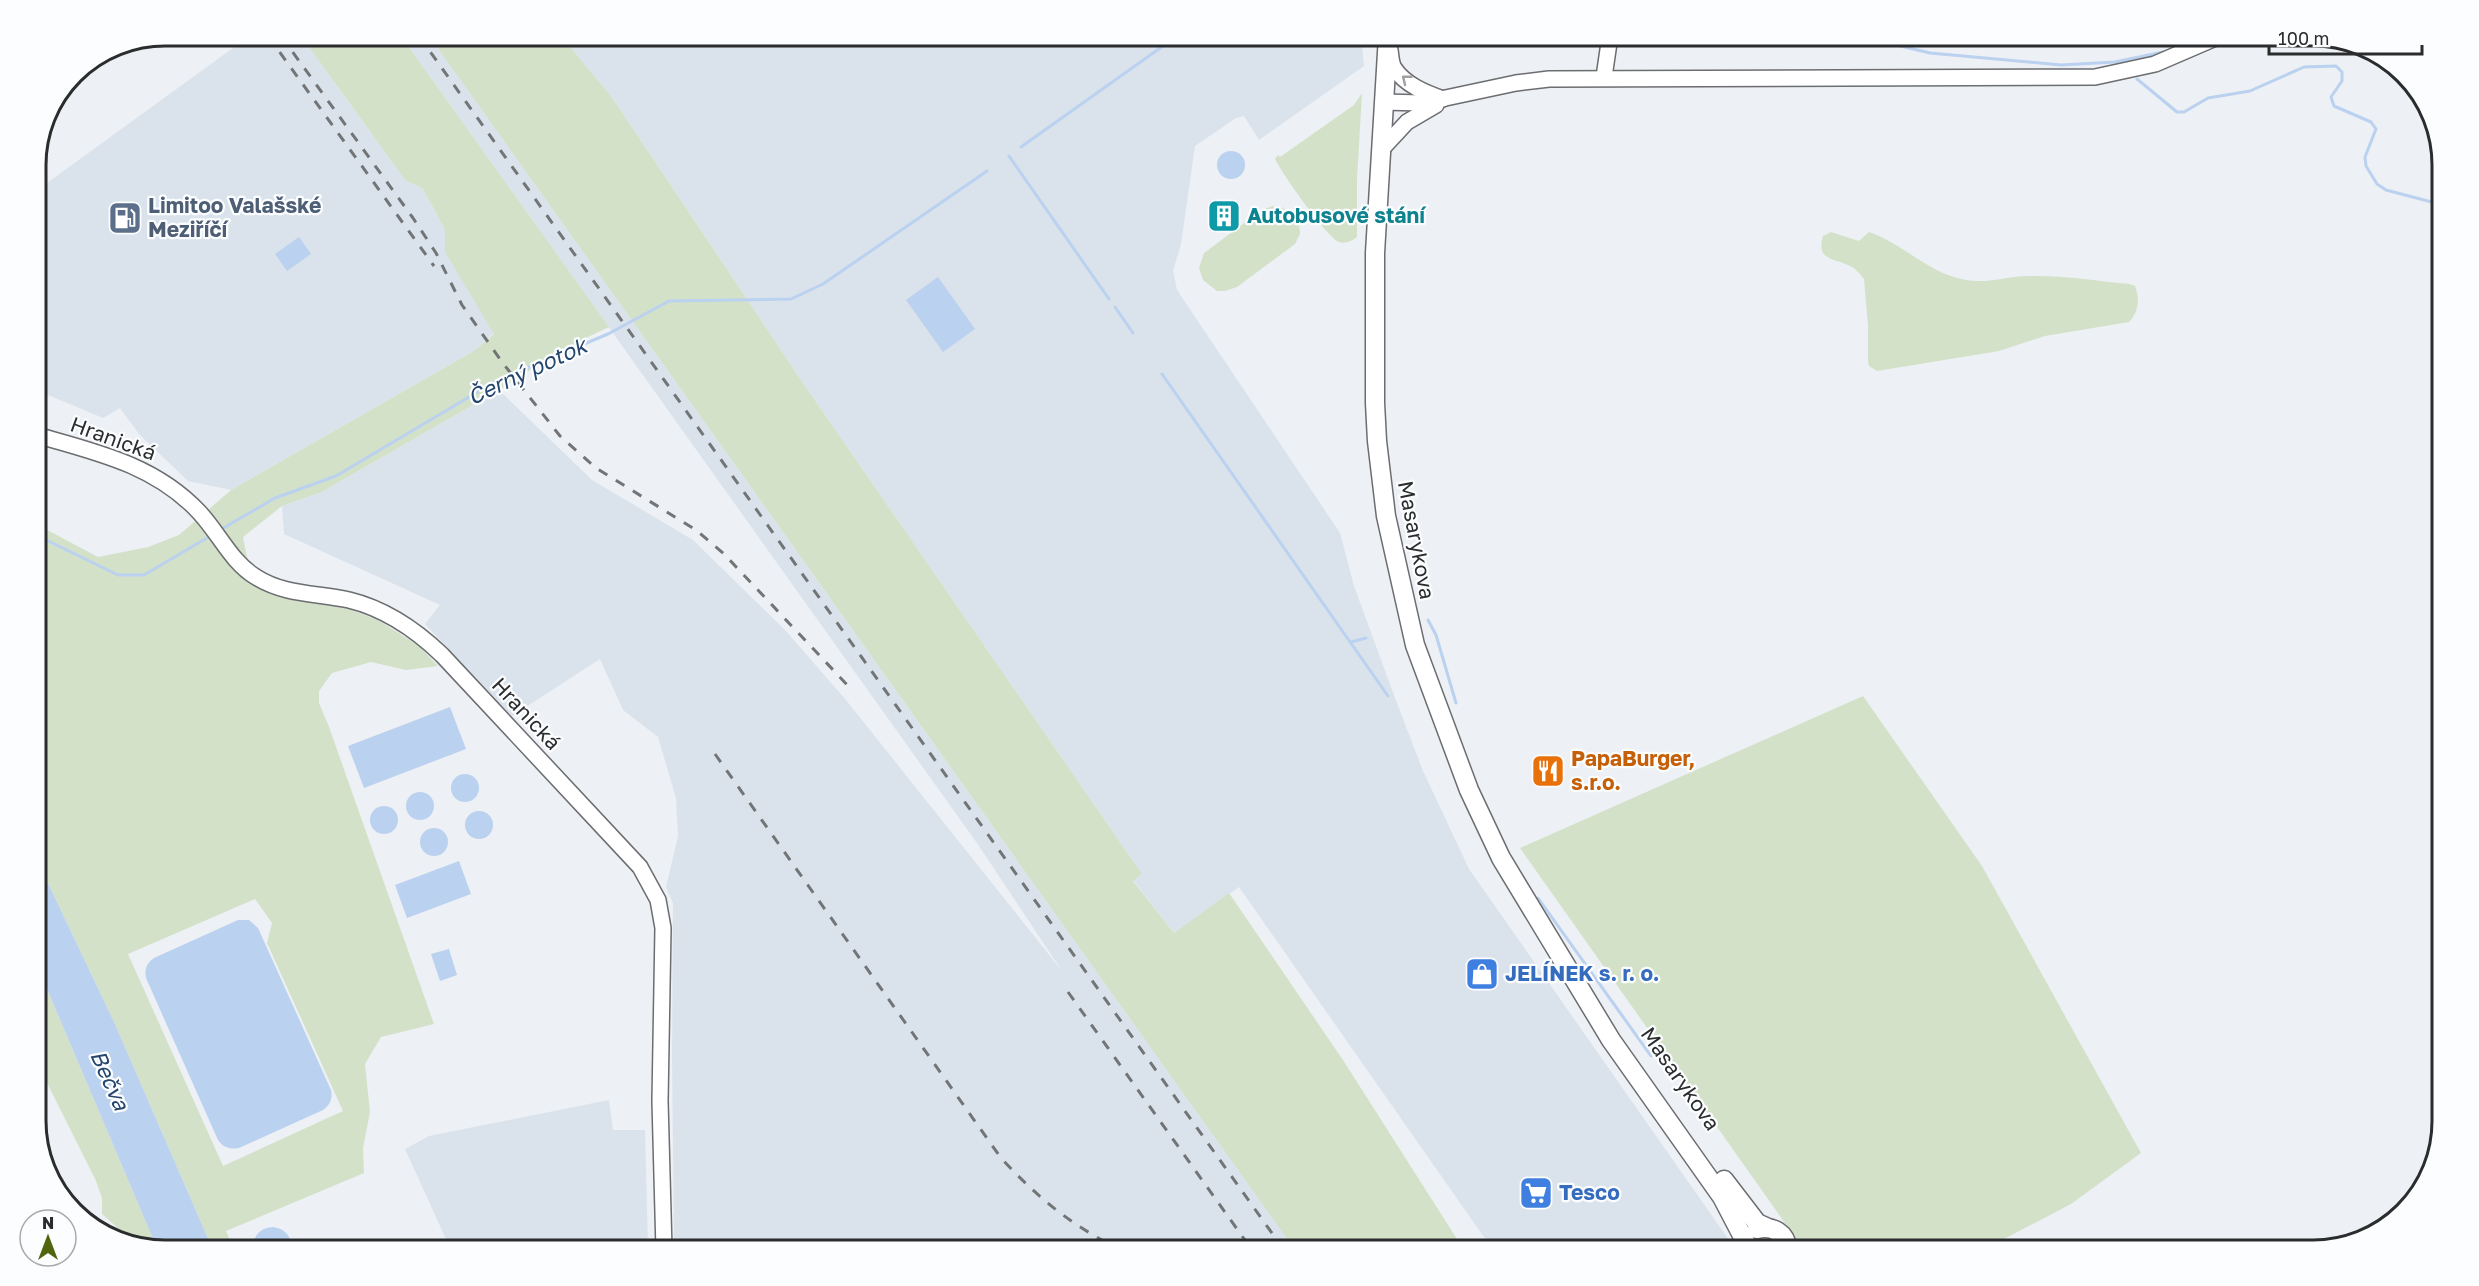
<svg xmlns="http://www.w3.org/2000/svg" width="2479" height="1286" viewBox="0 0 2479 1286" font-family="'Golos Text',sans-serif">
<style>
.built{fill:#dae3ec}
.green{fill:#d4e1c9;fill-rule:evenodd}
.water{fill:#bad1ef}
.lines{fill:none;stroke-linecap:round;stroke-linejoin:round}
.stream{stroke:#bad1ef;stroke-width:3}
.secondary-casing{stroke:#6b6d70;stroke-width:18}
.primary-casing{stroke:#6b6d70;stroke-width:21}
.secondary{stroke:#fff;stroke-width:15}
.primary{stroke:#fff;stroke-width:18}
.rail{stroke:#727476;stroke-width:3;stroke-dasharray:10 10;stroke-linecap:butt}
.oneway{stroke:#a0a0a0}
.labels{text-anchor:middle;stroke-width:4.5;stroke-linejoin:round;paint-order:stroke}
.service-label{font-size:21px;font-weight:bold;fill:#4e5e75;stroke:#fcfdff;text-anchor:start}
.culture-label{font-size:21px;font-weight:bold;fill:#0d838f;stroke:#fcfdff;text-anchor:start}
.street-label{font-size:21px;fill:#2b2c2d;stroke:#fcfdff}
.food-label{font-size:21px;font-weight:bold;fill:#c56008;stroke:#fcfdff;text-anchor:start}
.shop-label{font-size:21px;font-weight:bold;fill:#366cbe;stroke:#fcfdff;text-anchor:start}
.water-label{font-size:22px;font-style:italic;fill:#24456d;stroke:#fcfdff}
.rim{fill:none;stroke:#2b2c2d;stroke-width:3}
</style>
<rect width="100%" height="100%" fill="#edf0f4"/>
<!-- built -->
<g class="built">
<path d="M242,36h59l104,144 18,9 22,41 1,22 48,81 -22,19 -241,138 -43,-9 -49,-47 -19,-26 -17,10 -67,-28v-199l208,-151z"/>
<path d="M401,36h28l866,1214h-621l-2,-197 1,-150 -7,-16 12,-51 -2,-38 -18,-61 -35,-27 -23,-51 -88,57 -87,-92 15,-19 -156,-71 -2,-28 40,-14 177,-102 93,90 101,60 93,91 60,69 216,271 -83,-125z"/>
<path d="M561,36h800l3,30 -105,74 -15,-24 -8,2 -41,28 -14,98 -8,27 4,19 163,243 14,53 41,112 28,73 46,98 267,381h-243l-254,-363 -65,46 -41,-53 9,-6 -339,-491 -192,-287z"/>
<path d="M609,1100l4,30h32l3,120h-197l-46,-101 24,-13z"/>
</g>
<!-- green -->
<g class="green">
<path d="M301,36h100l208,291 -44,21 -66,42 -177,102 -40,14 -39,31 5,25 26,19 104,39 41,26 19,20 -32,4 -35,-8 -39,11 -13,18v12l10,24 105,297 -53,13 -16,27 5,48 -7,36 1,25 -138,58 8,19h-21l-99,-228 -78,-164v-334l62,33 50,-10 31,-12 52,-45 241,-138 22,-18 -49,-82v-22l-22,-41 -18,-9zM255,899l17,24 -5,20 76,168 -120,55 -95,-212z"/>
<path d="M429,36h132l50,60 192,287 339,491 -9,7 41,52 55,-40 114,167 121,190h-169z"/>
<path d="M1362,93l-5,86v58c-5,4 -12,7 -18,5 -11,-3 -58,-70 -64,-83l3,-4 2,2 74,-52z"/>
<path d="M1273,206c17,2 27,10 27,28l-5,10 -58,43 -12,4h-8l-14,-11 -4,-12 5,-15 58,-43z"/>
<path d="M1831,232l28,9 10,-9c35,12 60,42 97,48 22,4 42,-4 64,-4 33,-1 67,5 100,8l5,2c5,13 4,25 -6,36l-84,14 -46,15 -122,20 -8,-5 -1,-5v-35l-4,-47c-4,-5 -8,-10 -14,-13 -16,-8 -34,-5 -27,-30z"/>
<path d="M1863,696l119,170 159,287 -70,51 -88,46h-179l-284,-402z"/>
<path d="M36,963l121,285 -22,-5 -33,-29v-16l-6,-17 -60,-120z"/>
</g>
<!-- water -->
<g class="water">
<circle cx="1231" cy="165" r="14"/>
<path d="M299,237l12,17 -24,17 -12,-17z"/>
<path d="M938,277l37,52 -32,23 -37,-52z"/>
<path d="M450,707l16,42 -102,39 -16,-42z"/>
<circle cx="465" cy="788" r="14"/>
<circle cx="420" cy="806" r="14"/>
<circle cx="384" cy="820" r="14"/>
<circle cx="479" cy="825" r="14"/>
<circle cx="434" cy="842" r="14"/>
<path d="M36,858l78,164 99,228 -56,-2 -121,-285z"/>
<path d="M459,861l12,33 -64,24 -12,-33z"/>
<path d="M238,920h11l9,8 73,162c2,8 -1,15 -8,20l-84,38c-9,2 -16,-1 -21,-8l-72,-162c-2,-9 1,-15 8,-20z"/>
<path d="M449,949l8,26 -17,6 -9,-27z"/>
<path d="M273,1227c13,2 19,10 18,23h-38c0,-14 6,-22 20,-23z"/>
</g>
<g class="lines">
<!-- stream -->
<g class="stream">
<path d="M1872,36l16,7 42,10 131,12 54,-3 53,-11 30,-15"/>
<path d="M2137,79l40,33h7l24,-14 42,-7 54,-24 32,-1 6,6v9l-11,16 3,9 37,16 5,7 -11,28 1,9 11,18 9,6 57,15"/>
<path d="M1021,147l149,-106"/>
<path d="M1009,156l100,143"/>
<path d="M1115,307l18,26"/>
<path d="M1162,374l226,322"/>
<path d="M220,530l55,-32 61,-22 160,-95 112,-47 61,-33 122,-2 32,-15 164,-113"/>
<path d="M36,535l82,40h26l68,-40"/>
<path d="M1428,620l8,15 20,68"/>
<path d="M1351,642l15,-4"/>
<path d="M1538,898l113,158"/>
</g>
<!-- secondary casing -->
<g class="secondary-casing">
<g id="secondary">
<path d="M1390,50c1,6 1,13 4,18 11,17 32,25 49,31"/>
<path d="M1604,77l6,-41"/>
<path d="M1383,102l39,1 94,-20 33,-4 546,-2 60,-13 65,-28"/>
<path d="M1381,150l26,-28 29,-17"/>
<path d="M36,435c60,17 119,30 163,77 20,21 32,50 57,65 28,18 61,16 93,23 37,9 66,29 93,55l198,212 18,33 5,28 -3,173 4,149"/>
</g>
</g>
<!-- primary casing -->
<g class="primary-casing">
<g id="primary">
<path d="M1388,36l-13,217v150l2,38 9,75 29,129 54,145 32,68 110,182 111,157 23,44"/>
<path d="M1724,1180l33,43 9,4"/>
<path d="M1757,1229c16,-4 29,4 31,21"/>
</g>
</g>
<!-- secondary -->
<use href="#secondary" class="secondary"/>
<!-- primary -->
<use href="#primary" class="primary"/>
<!-- rail -->
<g class="rail">
<path d="M268,36l166,230"/>
<path d="M281,36l132,182 23,35 26,52 40,57 58,74 36,32 100,62 28,24 128,136"/>
<path d="M419,36l865,1214"/>
<path d="M715,754l286,404c37,40 71,68 120,92"/>
<path d="M1068,992l184,258"/>
</g>
</g>
<!-- one-way arrows -->
<defs><path id="oneway-chevron" d="M-2-3.5L2.5 0L-2 3.5" fill="none" stroke-width="1.6" stroke-linecap="round" stroke-linejoin="round" transform="scale(1.5)"/></defs>
<use class="oneway" href="#oneway-chevron" transform="translate(1406 79) rotate(-141)"/>
<!-- icons -->
<defs>
<g id="building-square" transform="scale(1.725)"><rect x="-9" y="-9" width="18" height="18" rx="4" fill="#0f9aa8" stroke="#fcfdff"/><path d="M-4-6H4V6H1V3H-1V6H-4ZM-2.5-4.3h1.7v1.8h-1.7ZM.8-4.3h1.7v1.8H.8ZM-2.5-1h1.7V.8h-1.7ZM.8-1h1.7V.8H.8Z" fill="#fff"/></g>
<g id="fuel-square" transform="scale(1.725)"><rect x="-9" y="-9" width="18" height="18" rx="4" fill="#5c6f8a" stroke="#fcfdff"/><path d="M-5.5-6h7V0h2V4h1.3V-2.5L3-4.5l.8-.8L6-3V5H2.5V1h-1V6h-7ZM-4.2-4.7v3.2H.2V-4.7Z" fill="#fff"/></g>
<g id="restaurant-square" transform="scale(1.725)"><rect x="-9" y="-9" width="18" height="18" rx="4" fill="#e8710a" stroke="#fcfdff"/><path d="M-5-6h1v4h1v-4h1v4h1v-4h1v5L-1.5 .5V6h-2V.5L-5-1ZM5-6V6H3V1.5H1.5Q1.5-4 5-6Z" fill="#fff"/></g>
<g id="shop-square" transform="scale(1.725)"><rect x="-9" y="-9" width="18" height="18" rx="4" fill="#3f7fe0" stroke="#fcfdff"/><path d="M-5-2.5h2.3a2.7 3.5 0 0 1 5.4 0H5L5.5 6h-11ZM-1.5-2.5h3a1.5 2.3 0 0 0-3 0Z" fill="#fff"/></g>
<g id="supermarket-square" transform="scale(1.725)"><rect x="-9" y="-9" width="18" height="18" rx="4" fill="#3f7fe0" stroke="#fcfdff"/><path d="M-6-5.5h2.5l.6 2H6L4.5 2H-2.5L-4.4-4H-6ZM-1.5 3.2a1.3 1.3 0 1 0 .1 0ZM3 3.2a1.3 1.3 0 1 0 .1 0Z" fill="#fff"/></g>
</defs>
<g fill-rule="evenodd">
<use href="#building-square" x="1224" y="216"/>
<use href="#fuel-square" x="125" y="218"/>
<use href="#restaurant-square" x="1548" y="771"/>
<use href="#shop-square" x="1482" y="974"/>
<use href="#supermarket-square" x="1536" y="1193"/>
</g>
<g class="labels">
<!-- service labels -->
<g class="service-label">
<text x="148" y="213">Limitoo Valašské<tspan x="148" dy="24">Meziříčí</tspan></text>
</g>
<!-- culture labels -->
<g class="culture-label">
<text x="1247" y="223">Autobusové stání</text>
</g>
<!-- street labels -->
<g class="street-label">
<text transform="translate(113 439) rotate(20)" y="7">Hranická</text>
<text transform="translate(1416 540) rotate(79)" y="7">Masarykova</text>
<text transform="translate(526 714) rotate(47)" y="7">Hranická</text>
<text transform="translate(1680 1079) rotate(55)" y="7">Masarykova</text>
</g>
<!-- food labels -->
<g class="food-label">
<text x="1571" y="766">PapaBurger,<tspan x="1571" dy="24">s.r.o.</tspan></text>
</g>
<!-- shop labels -->
<g class="shop-label">
<text x="1505" y="981">JELÍNEK s. r. o.</text>
<text x="1559" y="1200">Tesco</text>
</g>
<!-- water labels -->
<g class="water-label">
<text transform="translate(527 371) rotate(-25)" y="8">Černý potok</text>
<text transform="translate(110 1080) rotate(66)" y="8">Bečva</text>
</g>
</g>
<!-- crop -->
<path d="M0 0H2479V1286H0ZM165 46H2313A119 119 0 0 1 2432 165V1121A119 119 0 0 1 2313 1240H165A119 119 0 0 1 46 1121V165A119 119 0 0 1 165 46Z" fill="#fcfdff" fill-rule="evenodd"/>
<path class="rim" d="M165 46H2313A119 119 0 0 1 2432 165V1121A119 119 0 0 1 2313 1240H165A119 119 0 0 1 46 1121V165A119 119 0 0 1 165 46Z"/>
<!-- north arrow -->
<g transform="translate(48 1238)"><circle r="28" fill="#fcfdff" stroke="#a8a9ab" stroke-width="1.5"/>
<path d="M0-4.5L10 22L0 15L-10 22Z" fill="#51640e"/>
<text y="-9" font-size="16" font-weight="bold" text-anchor="middle" fill="#2b2c2d">N</text>
</g>
<!-- scale -->
<path d="M2269 45v9h153v-9" fill="none" stroke="#2b2c2d" stroke-width="3"/>
<text x="2278" y="45" font-size="18" fill="#2b2c2d" stroke="#fcfdff" stroke-width="4.5" paint-order="stroke">100 m</text>
</svg>
